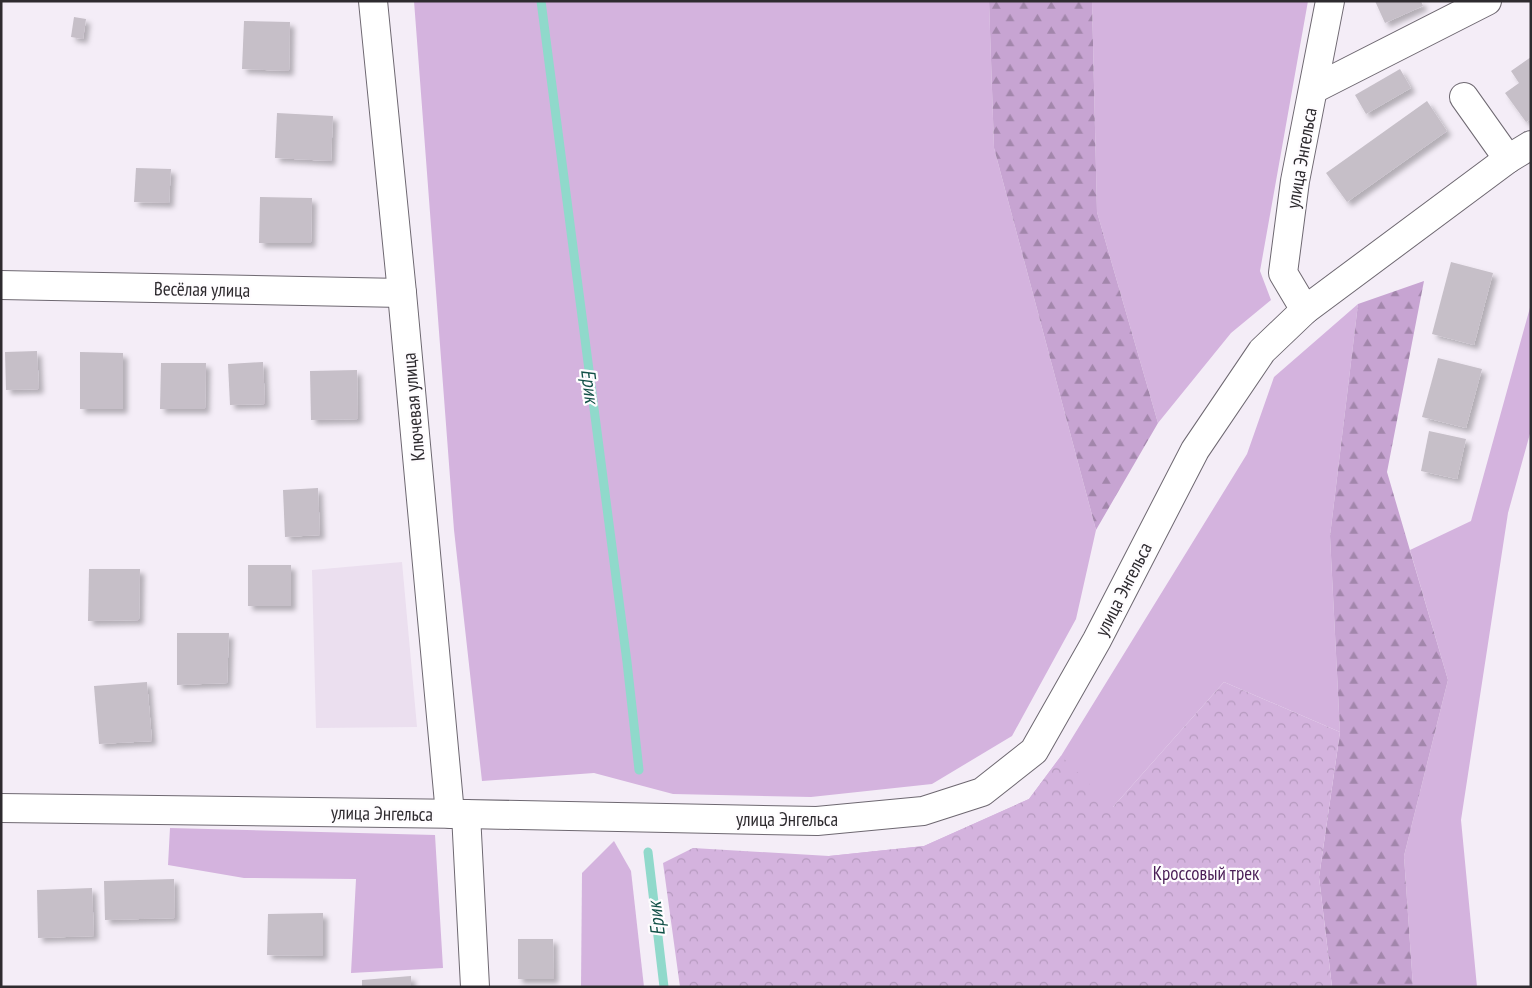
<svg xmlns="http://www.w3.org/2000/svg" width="1532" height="988" viewBox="0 0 1532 988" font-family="'PT Sans Narrow',sans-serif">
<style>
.built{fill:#ebdfef}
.grass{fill:#d4b3de}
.forest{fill:url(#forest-firs)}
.park{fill:url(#park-crowns)}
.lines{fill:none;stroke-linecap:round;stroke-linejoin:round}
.stream{stroke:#90d9cb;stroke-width:9}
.building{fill:#c6bfc8;filter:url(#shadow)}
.minor-casing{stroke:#6e6871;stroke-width:30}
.minor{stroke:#fff;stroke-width:28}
.labels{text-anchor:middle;stroke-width:4.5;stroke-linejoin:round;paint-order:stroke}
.street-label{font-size:19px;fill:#2e2b2f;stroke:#fefcfe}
.park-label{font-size:19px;fill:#4a1e57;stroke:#fefcfe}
.water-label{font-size:20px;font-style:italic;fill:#115047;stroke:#fefcfe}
</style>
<defs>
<pattern id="forest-firs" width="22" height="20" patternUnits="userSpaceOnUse" patternTransform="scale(1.25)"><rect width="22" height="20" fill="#c7a4d2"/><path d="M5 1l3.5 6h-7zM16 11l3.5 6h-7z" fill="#a286ab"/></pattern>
<pattern id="park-crowns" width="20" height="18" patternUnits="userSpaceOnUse" patternTransform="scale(1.25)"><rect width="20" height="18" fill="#d4b3de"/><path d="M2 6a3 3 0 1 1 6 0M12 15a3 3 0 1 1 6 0" fill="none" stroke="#b69abf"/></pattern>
<filter id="shadow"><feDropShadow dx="4.5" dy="4.5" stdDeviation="2.5" flood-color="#0004"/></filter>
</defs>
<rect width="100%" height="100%" fill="#f4edf7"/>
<!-- built -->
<path class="built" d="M402,562l15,165 -101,1 -4,-158z"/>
<!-- grass -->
<g class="grass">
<path d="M414,1h575l5,147 102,382 -20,89 -64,117 -80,48 -121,13 -138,-3 -79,-21 -112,8 -28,-251z"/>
<path d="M1092,1h216l-48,270 11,29 -40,33 -73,90 -61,-211z"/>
<path d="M1358,304l-28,232 10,196 -116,-50 -111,125 -169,70 -115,-21 95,-10 105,-47 32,-43 186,-302 27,-77z"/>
<path d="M1531,304v126l-23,83 -47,307 16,167h-64l-9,-131 44,-176 -38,-130 61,-29z"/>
<path d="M170,828l265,7 8,133 -92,5 5,-94 -112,-1 -76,-13z"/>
<path d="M614,841l17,30 13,116h-63l1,-114z"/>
</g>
<!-- forest -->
<g class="forest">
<path d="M989,1h103l5,211 61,211 -62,107 -102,-382z"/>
<path d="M1424,281l-37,191 61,208 -44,176 9,131h-81l-13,-110 21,-145 -10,-196 28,-232z"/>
</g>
<!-- park -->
<path class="park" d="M1224,682l116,50 -21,145 13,110h-652l-17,-124 30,-15 136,8 95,-10 105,-47 32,-43 52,51z"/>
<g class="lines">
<!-- stream -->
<g class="stream">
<path d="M541,1l86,661 12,108"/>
<path d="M648,852l16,135"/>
</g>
</g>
<!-- building -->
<g class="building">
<path d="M1375,1h46l2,5 -38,17z"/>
<path d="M74,17l12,2 -3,20 -12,-2z"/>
<path d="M244,21l46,1 -1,49 -47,-2z"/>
<path d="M1531,57v62l-5,3 -21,-29 14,-10 -8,-12z"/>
<path d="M1400,69l11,19 -45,26 -11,-19z"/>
<path d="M1427,101l20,30 -100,71 -21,-29z"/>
<path d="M277,113l56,3 -2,45 -56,-3z"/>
<path d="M136,168l35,1 -2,34 -35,-1z"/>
<path d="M260,197l52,1 -1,45h-52z"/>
<path d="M1451,262l42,11 -19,72 -42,-11z"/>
<path d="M37,351l2,38 -33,1 -1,-38z"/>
<path d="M80,352l43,1v56h-43z"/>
<path d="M1438,358l44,11 -16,59 -44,-11z"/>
<path d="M263,362l2,42 -35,1 -2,-41z"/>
<path d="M161,363h45l-1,46h-45z"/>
<path d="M357,370l1,49 -47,1 -1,-49z"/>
<path d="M1429,431l37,8 -9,40 -36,-8z"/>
<path d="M318,488l2,47 -35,2 -2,-47z"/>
<rect x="248" y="565" width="43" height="41"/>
<path d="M89,569h51l-1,51 -51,1z"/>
<path d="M177,633h52l-2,50 -50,2z"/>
<path d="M147,682l5,59 -53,3 -5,-58z"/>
<path d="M174,879l1,39 -70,2 -1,-39z"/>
<path d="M92,888l2,48 -56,2 -1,-48z"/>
<path d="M323,913v43l-56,-1 1,-41z"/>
<path d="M518,939h35l1,40h-36z"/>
<path d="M411,976v11h-49v-7z"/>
</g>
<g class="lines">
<!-- minor casing -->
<g class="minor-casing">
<g id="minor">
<path d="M373,1l29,292 48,521"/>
<path d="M1314,89l173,-88"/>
<path d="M1464,97l44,62"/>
<path d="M1,285l401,8"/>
<path d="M1305,310l-22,-37 12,-92 35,-180"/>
<path d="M1,808l465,6 351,7 106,-10 59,-19 52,-41 63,-111 98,-190 67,-99 43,-41 203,-151 23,-14"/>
<path d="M466,814l9,173"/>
</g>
</g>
<!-- minor -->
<use href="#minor" class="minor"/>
</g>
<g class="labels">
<!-- street labels -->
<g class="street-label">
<text transform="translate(1301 158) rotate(-80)" y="7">улица Энгельса</text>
<text transform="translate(202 289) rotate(1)" y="7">Весёлая улица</text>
<text transform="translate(413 407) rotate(-95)" y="7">Ключевая улица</text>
<text transform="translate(1123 589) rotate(-63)" y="7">улица Энгельса</text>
<text transform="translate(382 813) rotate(1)" y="7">улица Энгельса</text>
<text x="787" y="826">улица Энгельса</text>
</g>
<!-- park labels -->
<g class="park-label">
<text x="1206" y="880">Кроссовый трек</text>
</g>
<!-- water labels -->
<g class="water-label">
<text transform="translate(590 386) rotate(83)" y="7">Ерик</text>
<text transform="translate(656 919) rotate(-97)" y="7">Ерик</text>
</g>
</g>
<!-- border -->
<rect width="1532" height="988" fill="none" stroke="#2e2b2f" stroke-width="5"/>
</svg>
